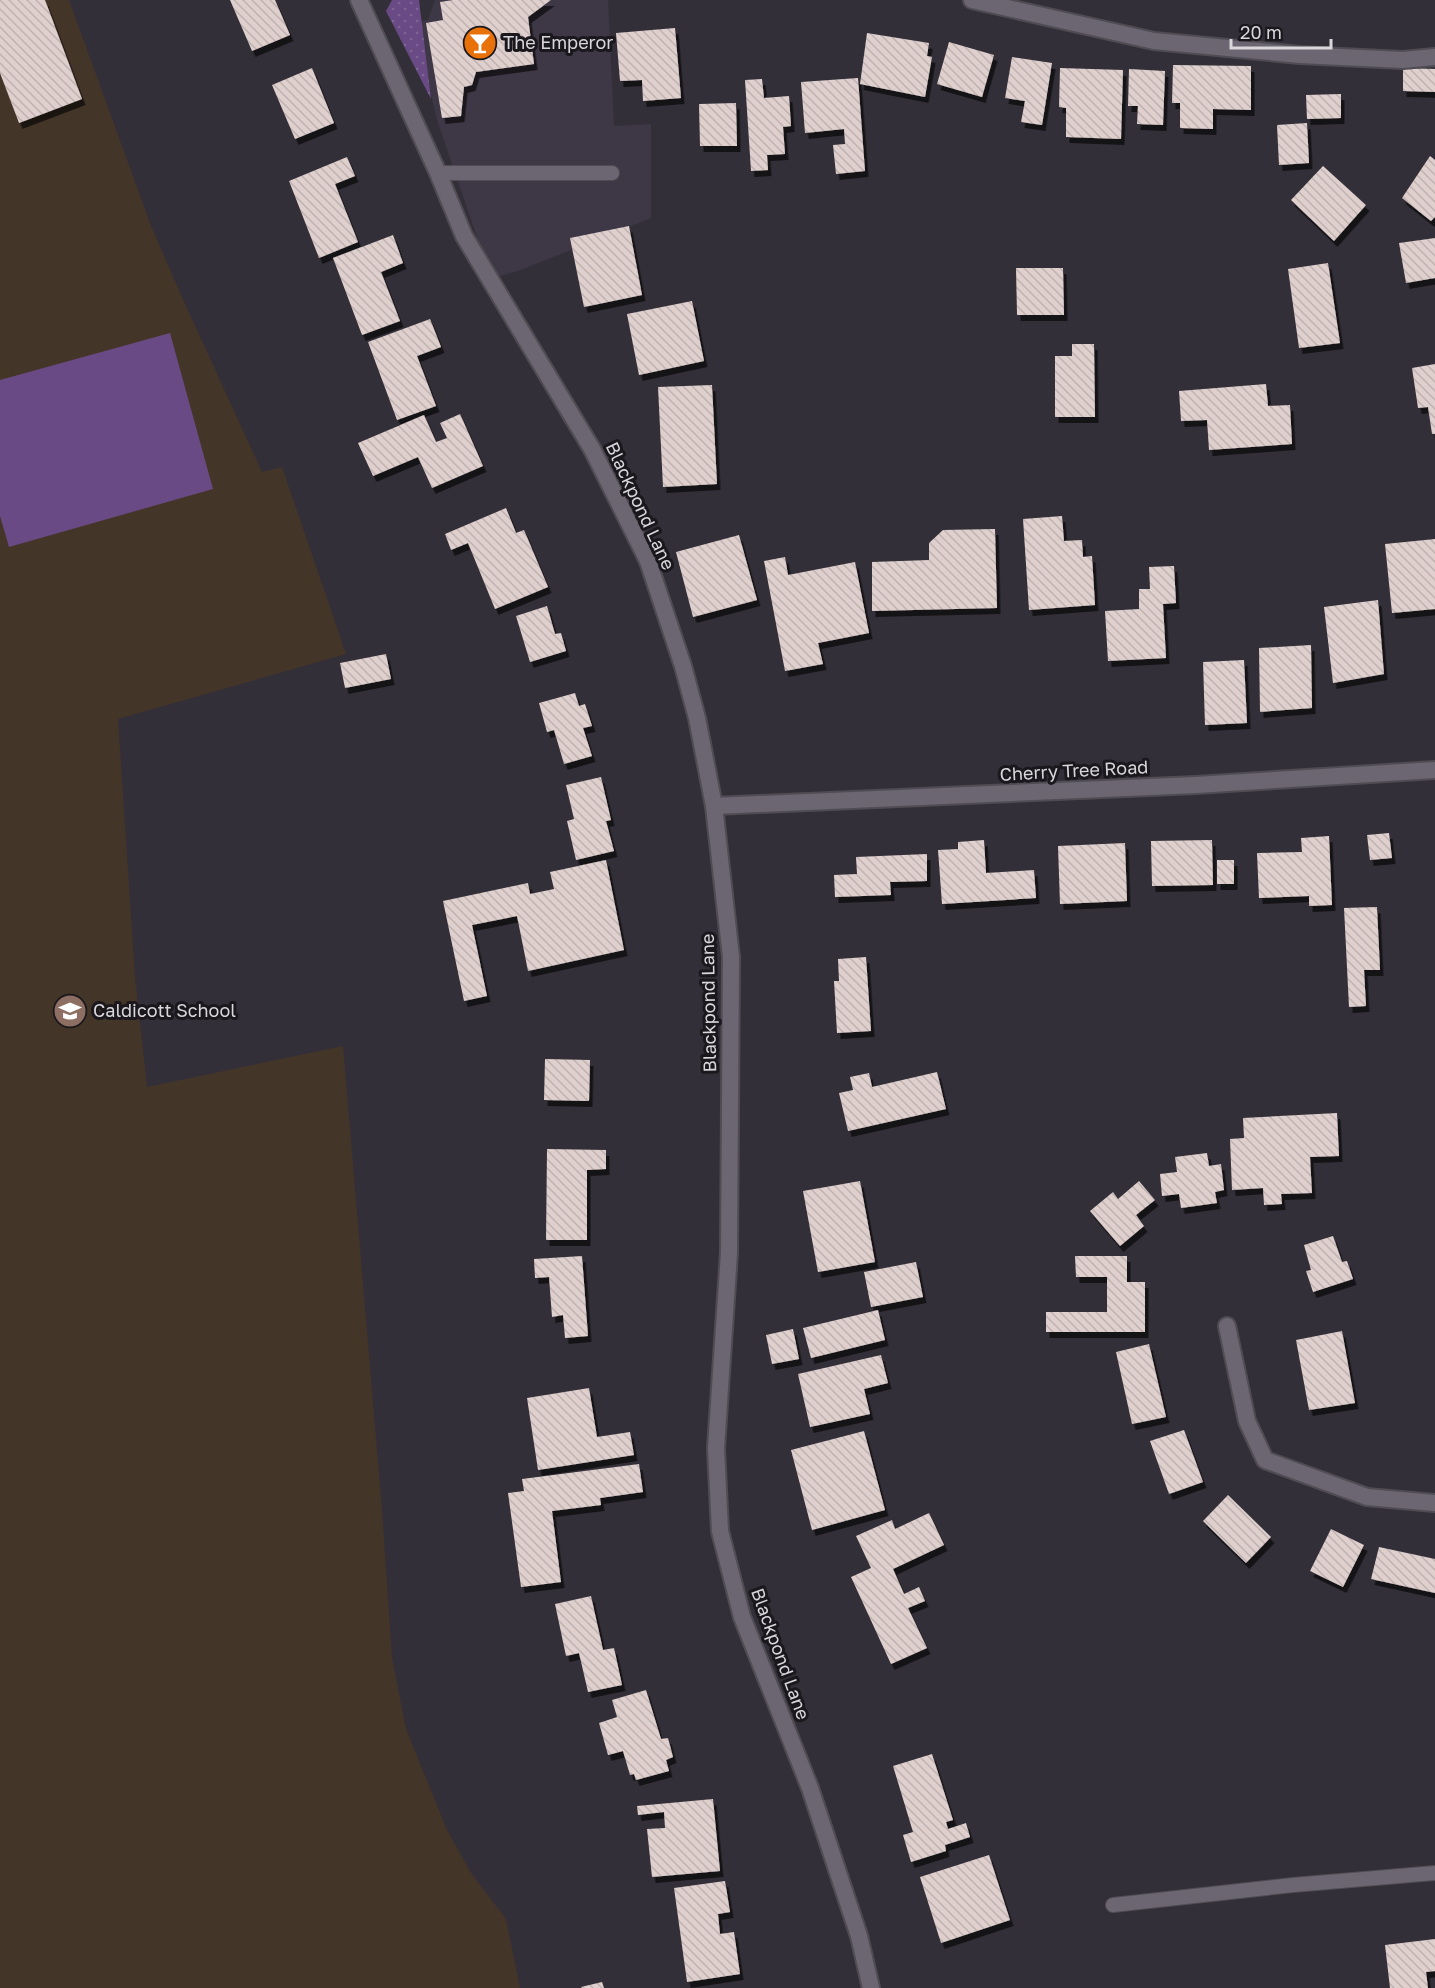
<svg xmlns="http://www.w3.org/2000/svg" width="1435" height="1988" viewBox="0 0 1435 1988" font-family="'Golos Text',sans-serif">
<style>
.built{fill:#3e3746}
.education{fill:#443529}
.grass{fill:url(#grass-dots)}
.park{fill:#694a84}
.building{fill:url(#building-back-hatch);filter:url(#shadow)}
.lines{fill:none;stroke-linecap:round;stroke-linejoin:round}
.service-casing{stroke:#504c54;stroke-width:16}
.minor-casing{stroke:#504c54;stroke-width:20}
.service{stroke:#6b6671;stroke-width:14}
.minor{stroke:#6b6671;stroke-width:16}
.labels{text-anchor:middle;stroke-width:6;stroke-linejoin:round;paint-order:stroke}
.poi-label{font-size:18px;fill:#d9d6dc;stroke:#1a181c;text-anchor:start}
.street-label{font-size:18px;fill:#d9d6dc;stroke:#1a181c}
</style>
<defs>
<pattern id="grass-dots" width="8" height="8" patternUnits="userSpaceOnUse" patternTransform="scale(1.5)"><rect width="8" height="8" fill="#694a84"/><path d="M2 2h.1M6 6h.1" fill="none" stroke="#7e6395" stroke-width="1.8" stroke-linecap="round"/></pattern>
<pattern id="building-back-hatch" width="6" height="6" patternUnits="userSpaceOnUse" patternTransform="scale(1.5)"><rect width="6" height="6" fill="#dfd0ce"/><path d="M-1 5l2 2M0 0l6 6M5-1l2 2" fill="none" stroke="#bfb3b2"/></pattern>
<filter id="shadow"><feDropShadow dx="3.5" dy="6" stdDeviation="0" flood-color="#0009"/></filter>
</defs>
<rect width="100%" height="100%" fill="#332f38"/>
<!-- built -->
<path class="built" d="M435,0h173l6,126 37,-2v94l-133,53 -22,6 -15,-28 -43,-126 -25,-100 15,-3z"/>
<!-- education -->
<path class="education" d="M0,0h69l82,226 30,69 81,177 20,-5 64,187 -228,65 17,258 12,110 196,-41 39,464 10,148 14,71 41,101 24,43 35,46 14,69h-520z"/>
<!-- grass -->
<path class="grass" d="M392,0h27l12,99 -45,-88z"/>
<!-- park -->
<path class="park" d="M170,333l43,156 -204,58 -9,-31v-136z"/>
<!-- building -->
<g class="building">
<path d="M0,0h45l37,99 -63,24 -19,-50z"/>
<path d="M230,0h45l15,35 -38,16z"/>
<path d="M453,0h98l-23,17 6,47 -58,8 -4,13 -8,2 -3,29 -19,2 -16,-95 17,-3 -3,-18z"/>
<path d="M675,28l6,70 -38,3 -1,-21 -22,1 -4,-48z"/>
<path d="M867,33l62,10 -2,13 5,1 -7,40 -65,-13z"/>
<path d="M949,42l45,13 -12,42 -45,-13z"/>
<path d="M1012,57l40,6 -10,62 -21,-3 4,-21 -20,-3z"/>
<path d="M1173,65l78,1v44l-38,-1v20l-33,-1v-25h-8z"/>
<path d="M312,68l22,55 -39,16 -23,-54z"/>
<path d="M1060,68l63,2 -2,69 -55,-2v-29l-7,-1z"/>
<path d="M1403,68l32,1v23l-32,-1z"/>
<path d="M1129,69l36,2 -2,54 -26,-1 1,-18h-10z"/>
<path d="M858,78l7,93 -29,3 -3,-29 12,-1 -1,-15 -39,4 -4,-51z"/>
<path d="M762,79l2,19 25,-2 2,30 -8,1 2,27 -18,1 1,15 -17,1 -6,-91z"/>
<path d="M1341,94v24l-34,1 -1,-24z"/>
<path d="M736,103l1,43h-37l-1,-42z"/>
<path d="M1307,123l2,40 -30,2 -2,-40z"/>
<path d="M1430,156l5,4v57l-4,4 -29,-23z"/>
<path d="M347,157l8,19 -20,8 23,58 -39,16 -30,-77z"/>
<path d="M1323,166l43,39 -32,36 -43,-41z"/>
<path d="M629,226l13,69 -58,12 -14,-69z"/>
<path d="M393,235l10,28 -22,9 19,49 -38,14 -29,-77z"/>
<path d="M1435,238v40l-29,5 -7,-40z"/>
<path d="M1328,263l12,80 -41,5 -11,-79z"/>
<path d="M1016,268h47l1,47h-47z"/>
<path d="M692,301l12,60 -65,14 -12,-61z"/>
<path d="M430,319l11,28 -24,9 19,50 -39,14 -29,-78z"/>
<path d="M1072,344h22l1,73h-40v-61h17z"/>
<path d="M1435,364v70h-3l-4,-27 -10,1 -6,-40z"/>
<path d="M1266,384l2,22 22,-1 2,39 -83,6 -2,-30 -26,1 -2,-30z"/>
<path d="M712,385l5,99 -54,3 -5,-100z"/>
<path d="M460,414l23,52 -51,22 -14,-31 -45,19 -15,-33 66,-28 12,27 11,-4 -7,-15z"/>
<path d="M506,508l10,25 8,-3 24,57 -53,22 -27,-66 -17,7 -6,-16z"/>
<path d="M1062,516l2,25 18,-1 1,17 9,-1 3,49 -66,5 -6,-91z"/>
<path d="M995,529l2,79 -125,3v-49l57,-2v-17l14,-13z"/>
<path d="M739,535l18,65 -64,17 -17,-65z"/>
<path d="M1435,539v70l-43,4 -7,-69z"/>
<path d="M785,557l3,18 67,-13 14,71 -51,10 5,21 -38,7 -21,-110z"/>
<path d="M1174,566l2,37 -13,1 3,54 -58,3 -3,-50 34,-2v-20h11l-1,-22z"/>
<path d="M1378,600l6,74 -51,9 -9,-76z"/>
<path d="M547,606l8,28 6,-1 5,18 -36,11 -14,-46z"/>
<path d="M1311,645l1,63 -52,4 -1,-64z"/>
<path d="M386,654l5,25 -46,9 -5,-25z"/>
<path d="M1244,660l3,63 -42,2 -2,-63z"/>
<path d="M575,693l4,13 6,-2 7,22 -9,2 9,28 -28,8 -10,-34 -7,2 -8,-29z"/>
<path d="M601,777l10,43 -5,1 8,30 -38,9 -9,-39 7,-2 -8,-34z"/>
<path d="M1389,833l3,25 -22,2 -3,-25z"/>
<path d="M1329,836l3,69 -23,1v-10l-50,2 -2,-45 45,-1 -1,-14z"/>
<path d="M984,840l2,33 48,-3 2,28 -94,6 -4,-54 20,-1v-7z"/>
<path d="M1212,840l1,45 -61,1 -1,-45z"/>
<path d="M1125,843l2,58 -67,3 -2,-58z"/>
<path d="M927,854v27l-37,1 1,13 -56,2 -1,-22 23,-1 -1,-17z"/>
<path d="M606,860l18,90 -96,21 -11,-55 -45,9 15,71 -23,5 -21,-100 85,-18 2,11 24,-5 -4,-17z"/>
<rect x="1217" y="860" width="17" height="24"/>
<path d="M1377,907l3,63h-16l2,36 -17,1 -5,-99z"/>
<path d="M866,957l5,74 -34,2 -3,-52h5l-1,-22z"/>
<path d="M545,1059l45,1 -1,41 -45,-1z"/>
<path d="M937,1072l9,37 -98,22 -9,-38 14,-3 -3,-13 19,-4 3,14z"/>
<path d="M1337,1113l2,43 -29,1 2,36 -31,1 1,10 -18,1 -1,-17 -31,2 -2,-51 14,-1 -1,-20z"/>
<path d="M547,1149l59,1v19l-19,1v70h-41z"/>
<path d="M1207,1153l2,13 12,-2 3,26 -9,2 2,11 -36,5 -2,-14 -17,2 -2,-22 17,-2 -2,-15z"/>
<path d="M860,1181l15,81 -57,10 -15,-81z"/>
<path d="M1139,1181l16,19 -19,15 8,11 -24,20 -30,-35 23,-19 5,7z"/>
<path d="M1333,1236l9,26 5,-1 6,18 -40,13 -7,-21 5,-1 -7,-25z"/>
<path d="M582,1256l6,80 -23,2 -2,-23 -11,2 -3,-40 -14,1 -1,-19z"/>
<path d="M1075,1256h52v26h18v50h-99v-20h61v-35h-31z"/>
<path d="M916,1262l7,35 -52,10 -7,-35z"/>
<path d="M878,1310l7,30 -74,18 -8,-30z"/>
<path d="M793,1329l6,30 -27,5 -6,-29z"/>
<path d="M1342,1331l13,72 -46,7 -13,-70z"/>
<path d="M1149,1344l17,73 -34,7 -16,-72z"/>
<path d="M881,1355l7,28 -24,6 6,25 -60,13 -12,-53z"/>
<path d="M589,1388l8,49 33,-5 4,23 -96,15 -11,-72z"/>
<path d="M1184,1430l19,52 -34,12 -19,-53z"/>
<path d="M864,1431l21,79 -73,20 -21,-80z"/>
<path d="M639,1464l4,28 -43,6 1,7 -49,6 9,71 -40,5 -13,-94 16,-2 -2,-12z"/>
<path d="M1228,1495l43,42 -25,26 -43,-42z"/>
<path d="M929,1513l15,32 -51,24 11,25 15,-7 6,14 -17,7 19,40 -36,16 -40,-87 20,-9 -15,-32 36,-16 3,9z"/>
<path d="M1331,1529l33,16 -21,42 -33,-16z"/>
<path d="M1379,1547l56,12v34l-64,-14z"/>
<path d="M591,1596l12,54 11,-2 8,37 -34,7 -9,-39 -13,3 -11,-52z"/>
<path d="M646,1690l15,49 7,-1 5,19 -7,3 3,11 -33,9 -2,-6 -4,1 -7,-24 -15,4 -9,-32 18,-6 -5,-17z"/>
<path d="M932,1754l21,66 -7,2 2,7 18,-6 4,14 -25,8 1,6 -35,11 -8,-27 10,-3 -20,-66z"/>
<path d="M713,1799l7,72 -68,6 -5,-48 18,-1 -1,-16 -26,3 -1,-9z"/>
<path d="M989,1855l21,65 -69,23 -21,-66z"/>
<path d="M725,1881l5,31 -12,2 2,20 14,-2 6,42 -53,8 -13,-94z"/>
<path d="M1435,1939v32l-9,1 2,16h-38l-5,-43z"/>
<path d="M602,1982l2,6h-22l-1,-1z"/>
</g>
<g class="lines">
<!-- service casing -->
<g class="service-casing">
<g id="service">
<path d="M438,173h174"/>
<path d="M1113,1905l180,-20 142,-12"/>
</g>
</g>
<!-- minor casing -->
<g class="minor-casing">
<g id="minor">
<path d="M359,0l79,173 26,63 128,213 56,112 35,105 14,52 17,88 17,151 -2,296 -13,195 4,83 22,86 68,171 49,148 12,52"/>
<path d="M972,0l182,41 146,14 103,5 32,-3"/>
<path d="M714,806l482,-21 239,-15"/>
<path d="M1227,1326l20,95 18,39 102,37 68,6"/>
</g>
</g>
<!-- service -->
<use href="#service" class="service"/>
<!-- minor -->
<use href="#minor" class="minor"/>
</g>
<!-- icons -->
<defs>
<g id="bar-disc" transform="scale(1.725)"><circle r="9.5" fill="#e8710a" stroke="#1a181c"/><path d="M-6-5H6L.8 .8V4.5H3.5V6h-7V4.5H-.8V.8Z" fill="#fff"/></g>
<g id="school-disc" transform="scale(1.725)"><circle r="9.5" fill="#8d6e63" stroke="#1a181c"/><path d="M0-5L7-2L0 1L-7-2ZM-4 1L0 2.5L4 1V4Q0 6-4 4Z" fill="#fff"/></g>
</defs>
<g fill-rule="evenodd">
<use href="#bar-disc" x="480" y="43"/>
<use href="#school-disc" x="70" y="1011"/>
</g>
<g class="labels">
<!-- poi labels -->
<g class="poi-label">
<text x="503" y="49">The Emperor</text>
<text x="93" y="1017">Caldicott School</text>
</g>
<!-- street labels -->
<g class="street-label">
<text transform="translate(640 506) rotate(65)" y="6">Blackpond Lane</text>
<text transform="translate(1074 771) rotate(-3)" y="6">Cherry Tree Road</text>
<text transform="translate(709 1003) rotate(-91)" y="6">Blackpond Lane</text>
<text transform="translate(780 1654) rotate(70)" y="6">Blackpond Lane</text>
</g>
</g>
<!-- scale -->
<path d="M1231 39v9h100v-9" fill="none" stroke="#d9d6dc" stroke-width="3"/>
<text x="1240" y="39" font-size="18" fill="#d9d6dc" stroke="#1a181c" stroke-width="4.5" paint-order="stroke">20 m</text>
</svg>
